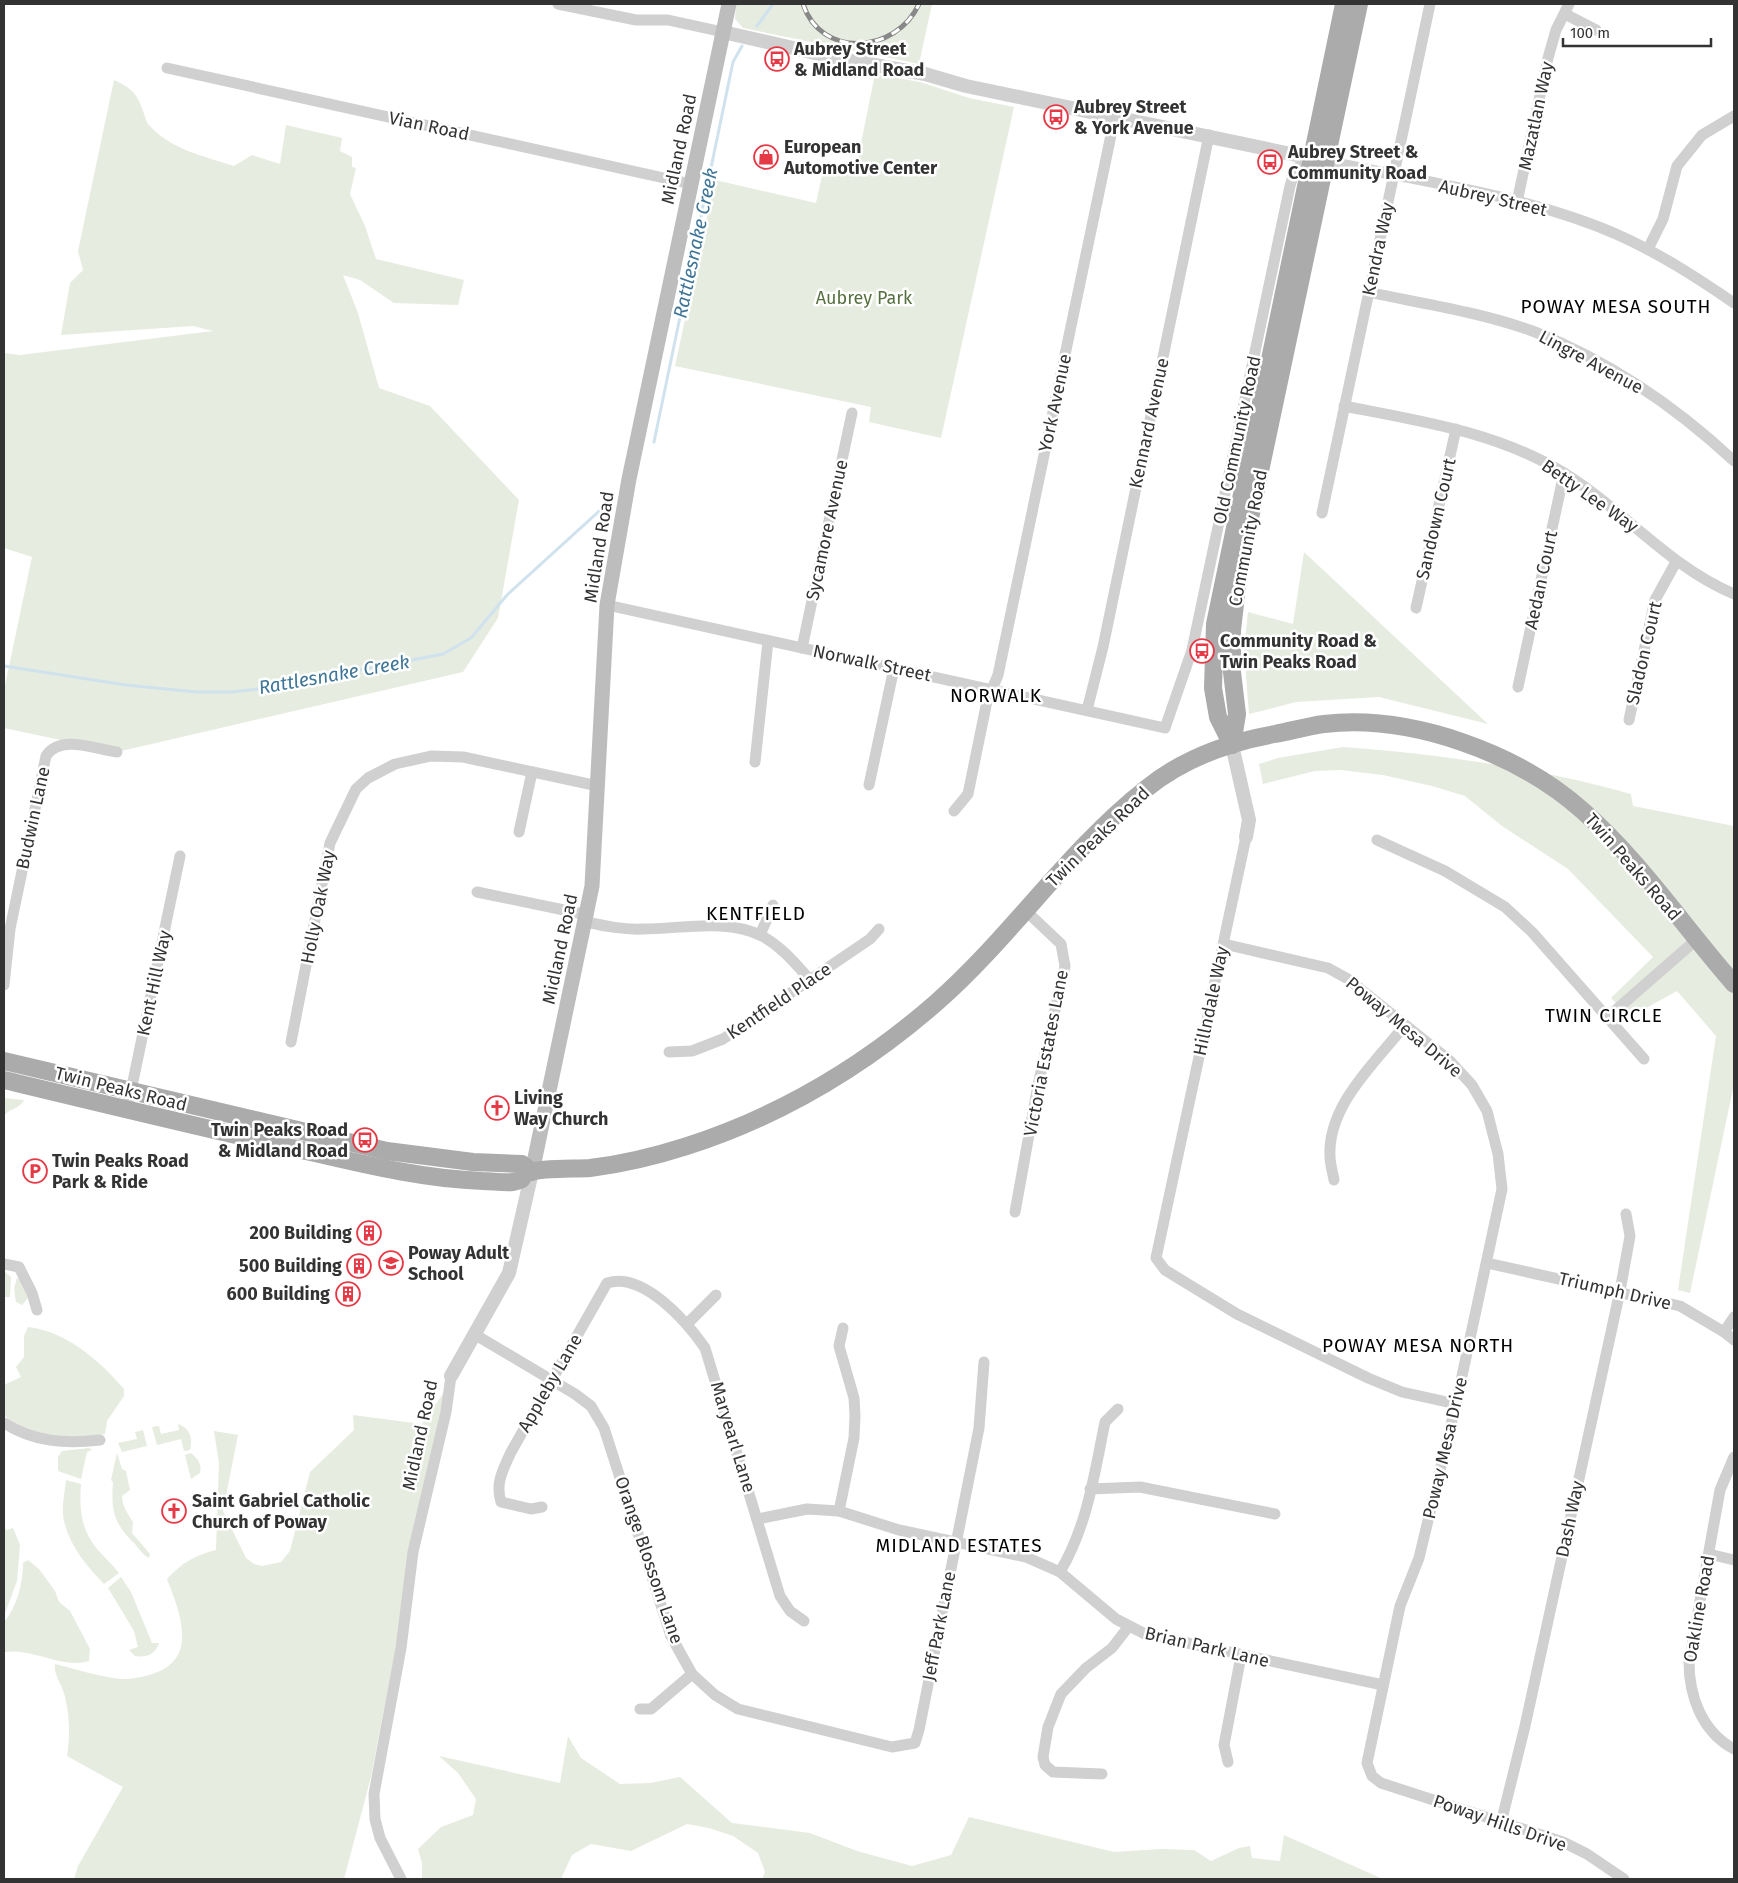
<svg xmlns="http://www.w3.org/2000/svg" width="1738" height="1883" viewBox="0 0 1738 1883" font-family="'Fira Sans',sans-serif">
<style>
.green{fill:#e6ecdf}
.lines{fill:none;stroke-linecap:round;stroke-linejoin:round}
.stream{stroke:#cfe2ee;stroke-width:3}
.minor{stroke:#d0d0d0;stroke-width:11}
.tertiary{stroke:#d0d0d0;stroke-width:14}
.secondary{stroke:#bdbdbd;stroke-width:15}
.primary{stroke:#ababab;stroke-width:18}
.rail-casing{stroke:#888;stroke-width:5}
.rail{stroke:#fff;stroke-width:3;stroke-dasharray:9;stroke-linecap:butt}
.labels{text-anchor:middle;stroke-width:5;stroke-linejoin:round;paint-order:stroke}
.poi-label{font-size:18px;font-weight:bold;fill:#333;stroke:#fff;text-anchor:start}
.street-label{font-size:18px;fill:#333;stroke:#fff}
.park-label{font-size:18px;fill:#56703f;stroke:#fff}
.water-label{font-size:19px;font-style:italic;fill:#3f7597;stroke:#fff}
.neighbourhood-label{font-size:19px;letter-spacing:1px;fill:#000;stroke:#fff}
</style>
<rect width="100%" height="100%" fill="#fff"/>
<!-- green -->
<g class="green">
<path d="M736,4h196l-13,60 -176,-36 -8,-9z"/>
<path d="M875,74l45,8 49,16 45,9 -73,331 -72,-16 2,-15 -196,-41 40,-186 101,23 9,-41 31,6z"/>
<path d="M114,80c16,7 24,14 29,31 2,5 3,11 6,14 22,25 55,31 85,41l18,-11 28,9 6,-39 56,13 -2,13 12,6v10l4,1 -6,26 15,32 11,33 88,21 -6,25 -64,-2 -34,-23 -17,-5 15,38 21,75 51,18 89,94 -21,118 -35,54 -346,80 -113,-24v-38l28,-133 -28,-9v-195l16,2 193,-24 -20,-5 -132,9 9,-52 13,-13 -5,-19z"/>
<path d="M1304,552l184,172 -109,-27 -83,5 -47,12 -5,-64 4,-38 45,12z"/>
<path d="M1343,747c94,7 196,21 288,47l2,12 101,20v258l-44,209 -12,-3 38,-254 -39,-45 -47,26 -19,-19 42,-41 -85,-88 -66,-43 -37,-30 -33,-10 -49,-11 -43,-5 -25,1 -52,13 -4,-20 19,-6z"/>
<path d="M4,1098l20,2c-5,10 -16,8 -20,17z"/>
<path d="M4,1271l7,6 -1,20h-6z"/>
<path d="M17,1278l4,2 7,18 -6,7 -6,-3 -2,-14z"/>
<path d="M28,1327c38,4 72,34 96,62v7l-17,25 -2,13c-33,6 -74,5 -101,-19v-30l17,-8 -5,-10 8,-10v-21z"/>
<path d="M445,1391l-74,386 -27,102h-270l4,-13 45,-79 -56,-31c3,-20 3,-39 -2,-59 -2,-12 -12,-22 -10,-33 17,4 55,16 72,15 70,-7 61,-48 40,-100 15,-16 28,-24 49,-29l3,-87 -5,-32 24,4 -15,76 23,47 8,6 8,2 19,-4 9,-11 20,-79 44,-42 -1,-15 69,9z"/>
<path d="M178,1424c12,4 15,14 12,26l-6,1 -3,-12 -24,6 -5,-18 7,-1 2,8 18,-4z"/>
<path d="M143,1430l4,16 -25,6 -4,-9 19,-4 -2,-7z"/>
<path d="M89,1448l3,2 -5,2 -6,27 -23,-8v-14l4,-6z"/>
<path d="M117,1453l5,16 4,2 4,19 -8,6c0,10 6,18 11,26l-1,11 18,21 -1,4c-6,-3 -10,-9 -14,-14 -22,-21 -24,-34 -22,-62l-2,-2z"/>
<path d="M191,1453c7,6 11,11 9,20l-9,6 -6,-24z"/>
<path d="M66,1480l15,4c-2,24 0,46 16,65 7,8 15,15 22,24l-15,11c-19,-20 -37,-41 -41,-69 -1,-11 2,-24 3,-35z"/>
<path d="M4,1528l3,2 6,-2 7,17 -3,36 -13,35z"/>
<path d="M28,1560l11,9 16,22 4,11 11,9 20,38 -1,12c-23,7 -46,-7 -69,-9 -6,-1 -11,0 -16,0v-30c13,-15 19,-39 19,-59z"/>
<path d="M121,1577l10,15 21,51h7c-3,11 -13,15 -24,13l-6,-6 9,-3 -4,-16 -26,-43z"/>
<path d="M568,1736l13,22 39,26 30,-1 30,-6 52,46 78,10 47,18 55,15 39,-11 18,-38 145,35 47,-3 33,1 17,11 28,-13 11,-2 2,12 28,3 4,-26 99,44h-621l3,-7 -7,-19 -25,-17 -24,-8 -22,-4 -56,27 -40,-7 -19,11 -11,24h-139v-16l-4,-14 23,-22 32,-12 3,-16 -18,-26 -19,-17 121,27z"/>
</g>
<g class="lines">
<!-- stream -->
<g class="stream">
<path d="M757,26l16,-22"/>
<path d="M654,442l79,-380 9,-16"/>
<path d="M4,666l122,19 70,7h36l36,-4 175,-34 28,-16 36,-43 100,-91"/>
</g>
<!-- minor -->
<g class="minor">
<path d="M558,4l78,16h32l55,12"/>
<path d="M1565,14l31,16"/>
<path d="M167,68l524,116"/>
<path d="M1326,161c94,20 203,35 290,73 43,19 80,43 118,69"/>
<path d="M1517,202l31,-144 8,-28 13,-26"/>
<path d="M1648,249l15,-30 14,-53 25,-31 32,-19"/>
<path d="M1368,292c55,12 114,20 167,40 74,29 141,75 199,129"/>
<path d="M1344,406c76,15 153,26 220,67 60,37 105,94 170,121"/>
<path d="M1322,513l108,-509"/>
<path d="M607,605l558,123 27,-78 98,-464 5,-17 17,-11"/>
<path d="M1416,608l40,-179"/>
<path d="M802,648l50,-235"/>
<path d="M1518,687l46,-214"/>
<path d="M1087,710l16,-63 106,-512"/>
<path d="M1629,720l26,-120 21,-38"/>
<path d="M755,762l13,-121"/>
<path d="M869,785l25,-117"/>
<path d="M954,811l14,-17 19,-93 11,-26 117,-559"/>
<path d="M519,832l13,-60"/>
<path d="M1246,837l-90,421 9,12 72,44 131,64 34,14 54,12"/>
<path d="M1377,840l68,31 60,36 27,25 112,127"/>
<path d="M477,892l111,23"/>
<path d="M586,922c19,4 38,8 57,7 38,0 84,-11 119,7 20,11 33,27 48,44"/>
<path d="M760,935l13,-30"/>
<path d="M1224,944l104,24 20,11 101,81 23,25 15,26 11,43 4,35 -46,215 -37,154 -19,48 -33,157 5,13 9,7 182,59 24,12 37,25"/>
<path d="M4,985l6,-56 36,-173c14,-22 49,-7 71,-4"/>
<path d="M1608,1017l88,-77"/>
<path d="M291,1042l39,-199 26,-54 12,-11 27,-14 36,-8 32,1 135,29"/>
<path d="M669,1052l23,-1 31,-12 147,-100 9,-10"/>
<path d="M127,1110l53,-254"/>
<path d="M1334,1180c-1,-7 -4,-16 -4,-23 -3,-52 46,-95 75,-132"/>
<path d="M1015,1212l23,-127 27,-119 -4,-22 -36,-34"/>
<path d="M1487,1263l193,43 44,26 10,8"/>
<path d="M4,1264l15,3 13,26 5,17"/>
<path d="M688,1323l28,-28"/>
<path d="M1724,1332l10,-15"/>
<path d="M474,1334l101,60 16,12 13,22 67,208 21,38 23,21 23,14 154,38 23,-4 4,-13 60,-302 5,-66"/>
<path d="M4,1423c30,19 61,21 96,17"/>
<path d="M1734,1457l-14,33 -31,172c0,34 13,70 45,87"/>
<path d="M1090,1489l50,-2 135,27"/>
<path d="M542,1507l-11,2 -30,-7c-6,-19 2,-32 10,-50l96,-169c36,-12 80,39 98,65l75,248 10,15 14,10"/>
<path d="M839,1511l15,-73 1,-22 -1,-18 -15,-52 4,-18"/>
<path d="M758,1519l49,-10 32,2 60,19 127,27 34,15 56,47 29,15 238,51"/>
<path d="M1709,1554l25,6"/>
<path d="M1060,1572c28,-48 34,-97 45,-150l13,-13"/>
<path d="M640,1709h11l41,-35"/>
<path d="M1228,1762l-4,-17 17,-89"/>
<path d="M1102,1774l-49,-2 -8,-7 -2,-8 5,-30 13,-33 25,-26 26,-20 17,-22"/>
<path d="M1501,1823l24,-97 95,-435 10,-55 -4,-22"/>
<path d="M401,1879l-21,-41 -5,-19 -1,-25 27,-146 12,-96 33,-140 5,-36"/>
</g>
<!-- tertiary -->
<g class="tertiary">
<path d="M723,32l118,27 84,15 41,12 354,74"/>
<path d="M1232,745l17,75 -3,17"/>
<path d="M451,1376l58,-103 23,-101"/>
</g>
<!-- secondary -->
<path class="secondary" d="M532,1172l60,-286 15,-281 22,-126 100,-475"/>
<!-- primary -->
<g class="primary">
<path d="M1232,745l-14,-28 -5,-29 2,-64 129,-620"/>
<path d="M1232,745l5,-31 -5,-42v-42l7,-60 120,-566"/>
<path d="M4,1061l383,90 86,11 49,2 10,8"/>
<path d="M4,1080c104,25 207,50 311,73 56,13 111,26 168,28 9,0 21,2 30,1 16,-3 3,-4 17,-10 12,-4 45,-3 60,-4 33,-4 66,-12 97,-22 93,-30 177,-80 250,-144 75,-66 131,-152 210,-214 36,-29 83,-46 128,-54 16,-3 33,-8 49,-10 87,-10 194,29 259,87 57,50 101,116 151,173"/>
</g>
<!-- rail casing -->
<g class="rail-casing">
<path id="rail" d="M803,4c18,55 93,50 116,0"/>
</g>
<!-- rail -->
<use href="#rail" class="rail"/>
</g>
<!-- icons -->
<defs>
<g id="bus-ring" transform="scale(1.25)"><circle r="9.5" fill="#fff" stroke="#e63946" stroke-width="1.5"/><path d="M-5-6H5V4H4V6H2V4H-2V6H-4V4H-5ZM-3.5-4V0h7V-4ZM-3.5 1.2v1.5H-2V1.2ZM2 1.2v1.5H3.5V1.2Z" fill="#e63946"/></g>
<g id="shop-ring" transform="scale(1.25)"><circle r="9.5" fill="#fff" stroke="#e63946" stroke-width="1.5"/><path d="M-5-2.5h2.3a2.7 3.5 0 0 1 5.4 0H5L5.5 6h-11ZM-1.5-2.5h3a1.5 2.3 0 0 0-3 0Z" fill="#e63946"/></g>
<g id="church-ring" transform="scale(1.25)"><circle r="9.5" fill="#fff" stroke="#e63946" stroke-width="1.5"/><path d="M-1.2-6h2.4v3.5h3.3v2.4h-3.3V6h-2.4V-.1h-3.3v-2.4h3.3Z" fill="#e63946"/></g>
<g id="parking-ring" transform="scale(1.25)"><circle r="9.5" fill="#fff" stroke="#e63946" stroke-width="1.5"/><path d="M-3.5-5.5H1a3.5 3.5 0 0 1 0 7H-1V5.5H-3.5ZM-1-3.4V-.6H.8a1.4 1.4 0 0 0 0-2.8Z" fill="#e63946"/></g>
<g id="building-ring" transform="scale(1.25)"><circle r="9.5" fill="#fff" stroke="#e63946" stroke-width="1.5"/><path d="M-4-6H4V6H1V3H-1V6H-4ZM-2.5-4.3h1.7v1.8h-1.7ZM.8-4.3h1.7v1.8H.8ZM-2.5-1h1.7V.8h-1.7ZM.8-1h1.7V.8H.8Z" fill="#e63946"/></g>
<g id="school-ring" transform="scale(1.25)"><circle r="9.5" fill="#fff" stroke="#e63946" stroke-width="1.5"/><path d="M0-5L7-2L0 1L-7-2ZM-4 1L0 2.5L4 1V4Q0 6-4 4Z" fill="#e63946"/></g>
</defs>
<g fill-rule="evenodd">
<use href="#bus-ring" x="777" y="59"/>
<use href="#bus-ring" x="1056" y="117"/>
<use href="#shop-ring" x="766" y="157"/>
<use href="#bus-ring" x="1270" y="162"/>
<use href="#bus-ring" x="1202" y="651"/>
<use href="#church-ring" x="497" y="1108"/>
<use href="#bus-ring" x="365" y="1140"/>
<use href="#parking-ring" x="35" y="1171"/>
<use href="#building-ring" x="369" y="1233"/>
<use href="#school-ring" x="391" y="1263"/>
<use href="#building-ring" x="359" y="1266"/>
<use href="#building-ring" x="348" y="1294"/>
<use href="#church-ring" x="174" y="1511"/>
</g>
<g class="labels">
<!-- poi labels -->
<g class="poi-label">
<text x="794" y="55">Aubrey Street<tspan x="794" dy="21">&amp; Midland Road</tspan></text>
<text x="1074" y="113">Aubrey Street<tspan x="1074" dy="21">&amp; York Avenue</tspan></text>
<text x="784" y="153">European<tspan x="784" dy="21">Automotive Center</tspan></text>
<text x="1288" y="158">Aubrey Street &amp;<tspan x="1288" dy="21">Community Road</tspan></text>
<text x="1220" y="647">Community Road &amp;<tspan x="1220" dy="21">Twin Peaks Road</tspan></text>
<text x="514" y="1104">Living<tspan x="514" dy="21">Way Church</tspan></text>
<text x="348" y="1136" text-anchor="end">Twin Peaks Road<tspan x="348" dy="21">&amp; Midland Road</tspan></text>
<text x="52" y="1167">Twin Peaks Road<tspan x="52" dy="21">Park &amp; Ride</tspan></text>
<text x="352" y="1239" text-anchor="end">200 Building</text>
<text x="408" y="1259">Poway Adult<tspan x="408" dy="21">School</tspan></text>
<text x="342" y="1272" text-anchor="end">500 Building</text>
<text x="330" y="1300" text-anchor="end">600 Building</text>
<text x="192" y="1507">Saint Gabriel Catholic<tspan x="192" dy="21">Church of Poway</tspan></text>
</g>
<!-- street labels -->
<g class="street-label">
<text transform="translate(1536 116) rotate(-78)" y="6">Mazatlan Way</text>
<text transform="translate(429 126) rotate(12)" y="6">Vian Road</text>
<text transform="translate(679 149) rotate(-78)" y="6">Midland Road</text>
<text transform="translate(1493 198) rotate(13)" y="6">Aubrey Street</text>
<text transform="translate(1378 249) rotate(-78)" y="6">Kendra Way</text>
<text transform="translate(1591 362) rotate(28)" y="6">Lingre Avenue</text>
<text transform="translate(1055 403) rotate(-78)" y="6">York Avenue</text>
<text transform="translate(1149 423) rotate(-78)" y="6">Kennard Avenue</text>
<text transform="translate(1237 440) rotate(-78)" y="6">Old Community Road</text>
<text transform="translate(1590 496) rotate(35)" y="6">Betty Lee Way</text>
<text transform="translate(1436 519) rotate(-77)" y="6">Sandown Court</text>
<text transform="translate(827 530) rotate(-78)" y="6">Sycamore Avenue</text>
<text transform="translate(1248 538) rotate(-79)" y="6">Community Road</text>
<text transform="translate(599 547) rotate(-81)" y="6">Midland Road</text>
<text transform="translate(1541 580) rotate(-78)" y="6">Aedan Court</text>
<text transform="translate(1644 653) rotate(-77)" y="6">Sladon Court</text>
<text transform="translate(872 663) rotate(12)" y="6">Norwalk Street</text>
<text transform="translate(33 818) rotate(-78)" y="6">Budwin Lane</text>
<text transform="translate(1098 837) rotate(-44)" y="6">Twin Peaks Road</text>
<text transform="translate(1633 867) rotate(49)" y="6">Twin Peaks Road</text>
<text transform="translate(318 907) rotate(-79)" y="6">Holly Oak Way</text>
<text transform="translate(560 949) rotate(-78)" y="6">Midland Road</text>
<text transform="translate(154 983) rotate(-78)" y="6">Kent Hill Way</text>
<text transform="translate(779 1001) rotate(-34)" y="6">Kentfield Place</text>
<text transform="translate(1211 1001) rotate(-78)" y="6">Hillndale Way</text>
<text transform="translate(1404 1027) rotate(40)" y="6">Poway Mesa Drive</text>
<text transform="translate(1046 1053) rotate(-79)" y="6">Victoria Estates Lane</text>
<text transform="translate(121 1089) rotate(14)" y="6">Twin Peaks Road</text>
<text transform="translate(1615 1291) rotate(13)" y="6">Triumph Drive</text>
<text transform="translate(550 1383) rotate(-60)" y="6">Appleby Lane</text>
<text transform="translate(420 1435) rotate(-78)" y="6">Midland Road</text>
<text transform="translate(733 1437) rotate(73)" y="6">Maryearl Lane</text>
<text transform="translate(1445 1448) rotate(-77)" y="6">Poway Mesa Drive</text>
<text transform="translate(1570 1519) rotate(-78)" y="6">Dash Way</text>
<text transform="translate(649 1560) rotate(71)" y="6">Orange Blossom Lane</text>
<text transform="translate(1699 1609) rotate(-80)" y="6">Oakline Road</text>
<text transform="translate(939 1626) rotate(-79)" y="6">Jeff Park Lane</text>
<text transform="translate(1207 1647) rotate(13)" y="6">Brian Park Lane</text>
<text transform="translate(1500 1823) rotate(19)" y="6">Poway Hills Drive</text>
</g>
<!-- park labels -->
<g class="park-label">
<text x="864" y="304">Aubrey Park</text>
</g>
<!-- water labels -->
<g class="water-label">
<text transform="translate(695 243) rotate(-78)" y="7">Rattlesnake Creek</text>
<text transform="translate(334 674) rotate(-10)" y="7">Rattlesnake Creek</text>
</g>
<!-- neighbourhood labels -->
<g class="neighbourhood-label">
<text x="1616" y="313">POWAY MESA SOUTH</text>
<text x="996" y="702">NORWALK</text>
<text x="756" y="920">KENTFIELD</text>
<text x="1604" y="1022">TWIN CIRCLE</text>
<text x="1418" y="1352">POWAY MESA NORTH</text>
<text x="959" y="1552">MIDLAND ESTATES</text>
</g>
</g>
<!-- border -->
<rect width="1738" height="1883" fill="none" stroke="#333333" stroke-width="10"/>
<!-- scale -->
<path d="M1563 38v8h148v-8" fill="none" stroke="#333333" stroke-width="2.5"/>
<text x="1570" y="38" font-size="15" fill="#333333" stroke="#ffffff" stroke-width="4" paint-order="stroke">100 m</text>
</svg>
